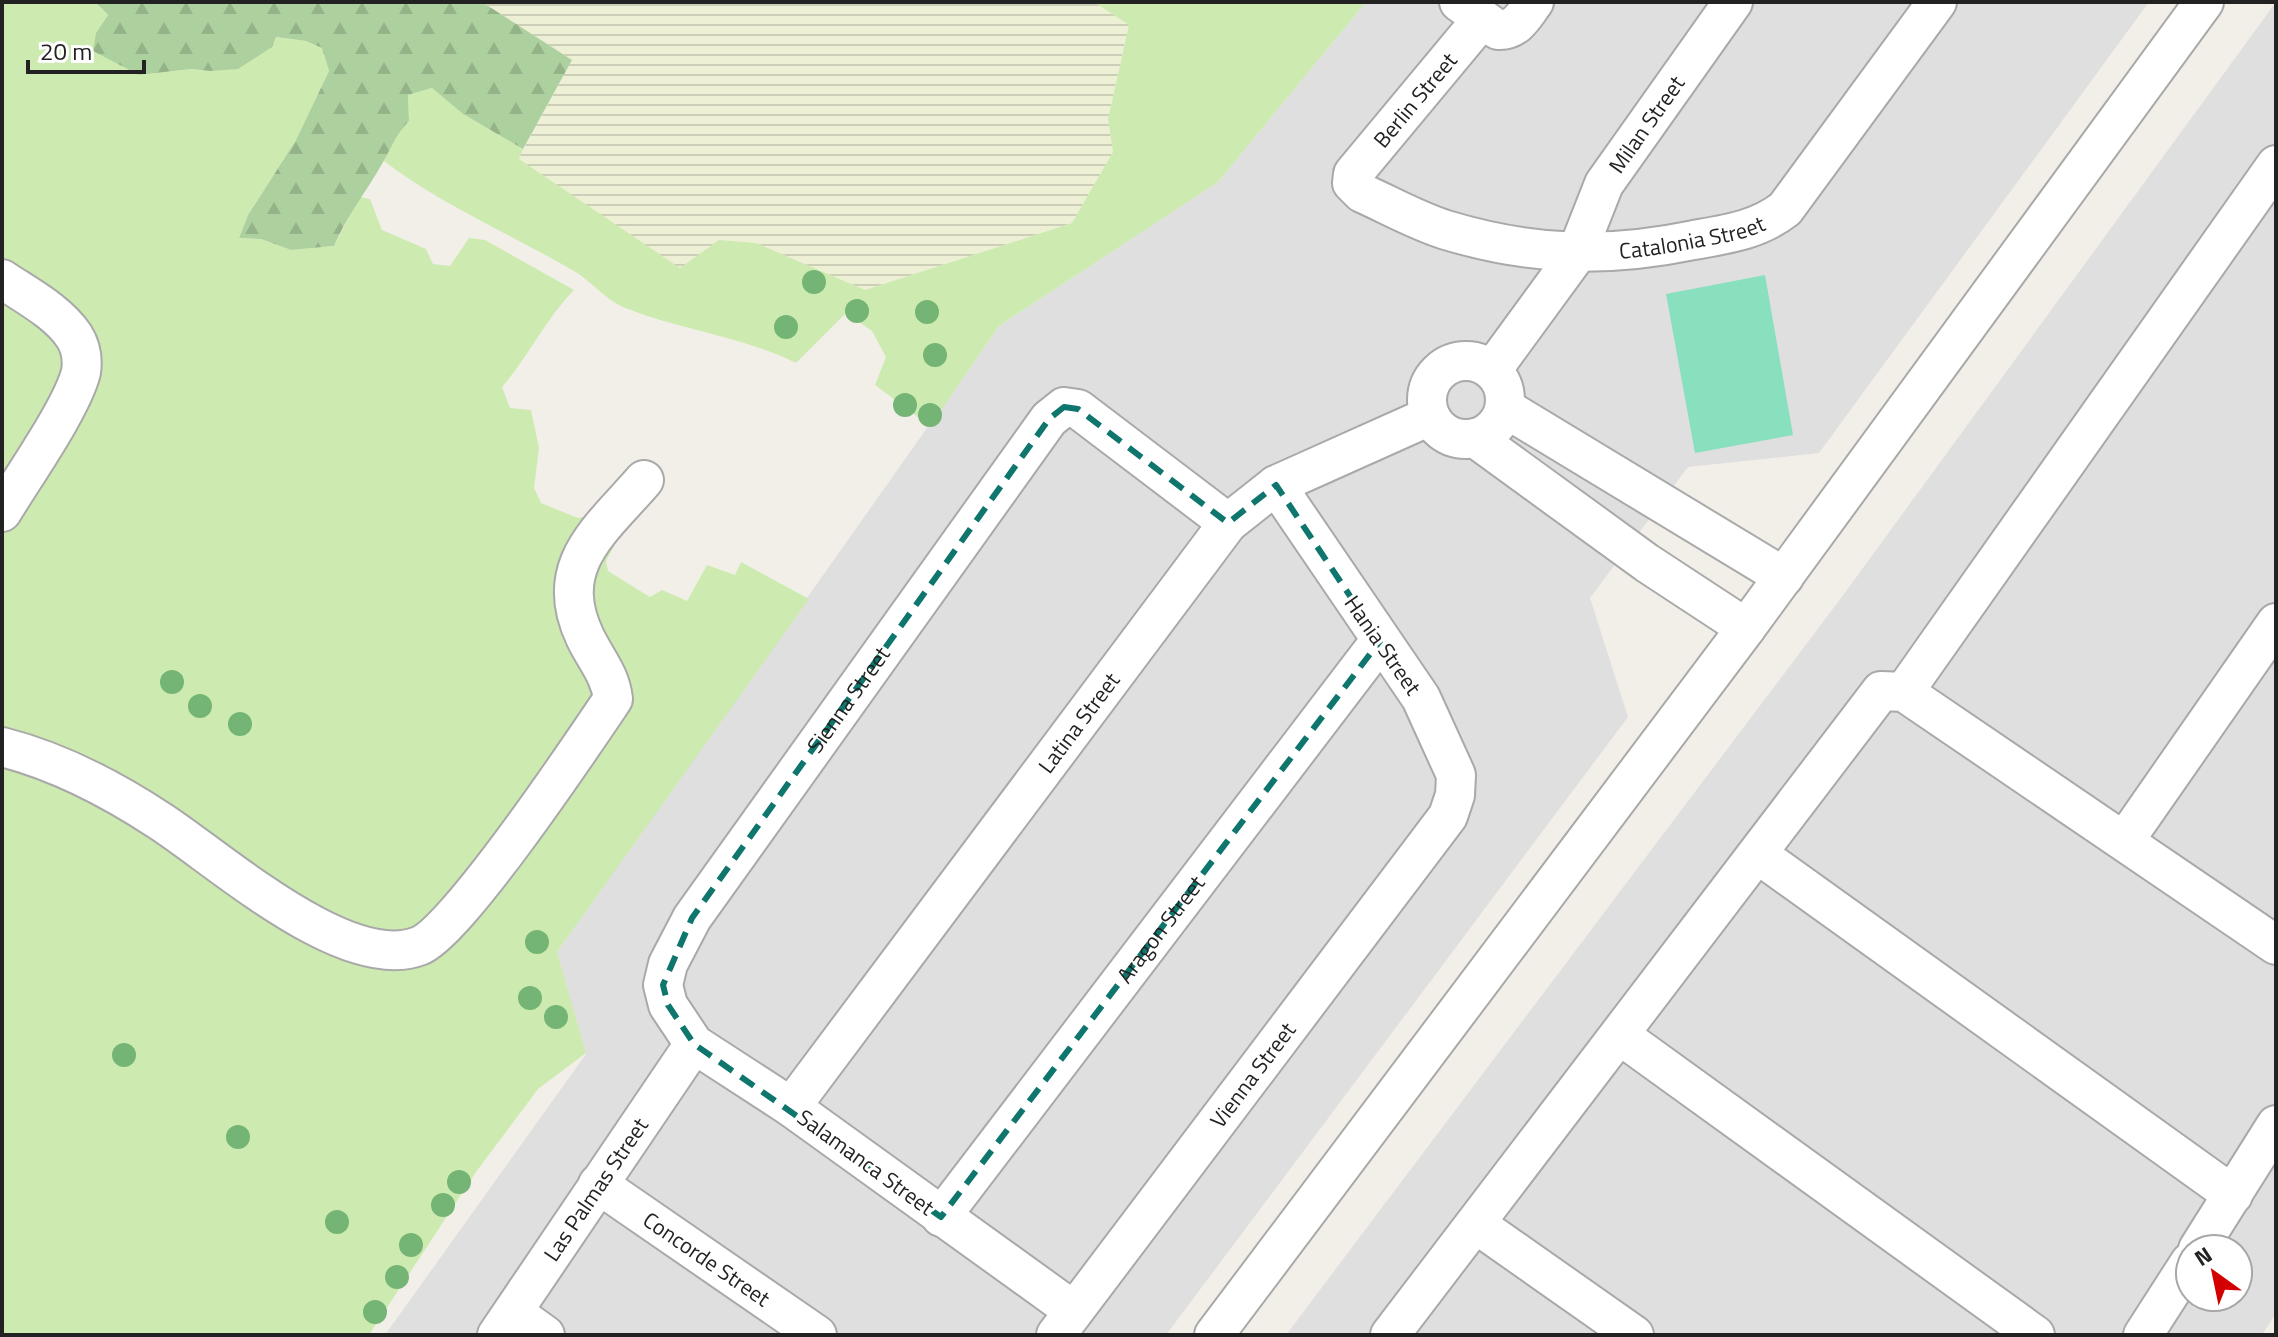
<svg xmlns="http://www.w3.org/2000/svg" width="2278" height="1337" viewBox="0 0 2278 1337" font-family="'Titillium Web',sans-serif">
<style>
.residential{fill:#e0dfdf;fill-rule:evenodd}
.farmland{fill:url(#farmland-rules)}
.grass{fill:#cdebb0}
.forest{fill:url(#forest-firs)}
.pitch{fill:#88e0be}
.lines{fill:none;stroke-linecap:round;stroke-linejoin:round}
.minor-casing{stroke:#a9a9a9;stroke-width:42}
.minor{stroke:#fff;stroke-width:38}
.tree{fill:#74b475}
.marked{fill:none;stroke:#0f766e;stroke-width:6;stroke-dasharray:16 10;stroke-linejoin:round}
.labels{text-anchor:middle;stroke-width:6;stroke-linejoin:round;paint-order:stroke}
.street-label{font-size:22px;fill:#222;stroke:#fff}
</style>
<defs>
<pattern id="farmland-rules" width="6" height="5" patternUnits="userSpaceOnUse" patternTransform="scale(2)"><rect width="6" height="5" fill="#eef0d5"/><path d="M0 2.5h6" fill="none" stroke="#ccceb7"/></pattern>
<pattern id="forest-firs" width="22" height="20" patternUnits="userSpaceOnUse" patternTransform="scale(2)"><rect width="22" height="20" fill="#add19e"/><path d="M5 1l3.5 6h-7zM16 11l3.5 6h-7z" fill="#95b388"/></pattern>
</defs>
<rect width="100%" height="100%" fill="#f2efe9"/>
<!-- residential -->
<g class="residential">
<path d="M1366,2h783l-330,451 -131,14 -98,131 38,119 -462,618h-781l201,-281 -29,-102 442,-626 219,-144z"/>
<path d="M2276,2v1311l-14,22h-976l558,-741zM2190,1249h48v48h-48z"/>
</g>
<!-- farmland -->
<path class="farmland" d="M482,2h612l35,23 -21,94 5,33 -41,71 -207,67 -109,-47 -37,-3 -39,29 -162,-110 54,-99z"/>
<!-- grass -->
<g class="grass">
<path d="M2,2h94l12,13 -12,18 43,42 52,-6 19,2 65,-34 31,4 16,7 7,23 -33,69 -48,75 -9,23 22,1 30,11 43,-4 26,-49 10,2 12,31 44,19 7,15 17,2 19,-28 16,2 89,50c-29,30 -45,66 -72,97l8,21 21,2 8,38 -5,40 7,15 37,15 13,-3 29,20 -14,26 2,10 42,26 12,-7 25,11 20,-36 28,10 6,-13 68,37 -252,353 29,101 -48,36 -62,83 -107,163h-367z"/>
<path d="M1094,2h272l-148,180 -219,144 -69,100 -55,-41 11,-28 -14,-26 -26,-18 -50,50c-54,-27 -117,-33 -173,-56 -18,-8 -32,-26 -49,-36 -60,-35 -136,-68 -190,-110l9,-23 16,-17 -1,-26 24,-7 31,26 60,35 -4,10 161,109 39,-28 37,3 109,47 207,-67 41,-71 -5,-33 21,-94z"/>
</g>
<!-- forest -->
<path class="forest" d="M96,2h386l90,58 -49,89 -60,-35 -31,-26 -24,7 1,26c-14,14 -17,26 -27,43 -16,28 -35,52 -48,82l-43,4 -30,-11 -22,-1 9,-23 48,-75 33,-69 -7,-23 -16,-7 -30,-4 -4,10 -34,22 -28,2 -19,-2 -52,6 -46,-24 3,-18 12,-18z"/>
<!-- pitch -->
<path class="pitch" d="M1765,275l28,160 -98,18 -29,-159z"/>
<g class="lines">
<!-- minor casing -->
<g class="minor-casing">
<g id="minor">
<path d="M1459,2l39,28c19,1 26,-15 36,-28"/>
<path id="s1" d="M1482,19l-129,155 -1,9 10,10c27,12 55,28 84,37 86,26 161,28 248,10 34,-6 64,-10 91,-31l152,-207"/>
<path d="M2,279c25,17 55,32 72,57 7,11 9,23 7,36 -9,36 -58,105 -79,140"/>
<circle cx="1466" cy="400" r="39"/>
<path id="s2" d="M1492,370l84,-115 28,-71 129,-182"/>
<path d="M1505,408l279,169"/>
<path d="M1475,438l172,125 99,65"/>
<path d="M1904,692l372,-527"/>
<path d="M2,747c55,14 111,43 158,74 59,38 186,153 259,125 38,-14 165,-204 194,-247 -3,-25 -17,-39 -28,-62 -34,-72 16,-107 59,-157"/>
<path d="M2125,840l151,-217"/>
<path d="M1759,855l474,340"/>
<path d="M1621,1036l414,299"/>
<path id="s3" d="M791,1107l437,-584 48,-38 154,-69"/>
<path id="s4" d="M598,1184l219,151"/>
<path id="s5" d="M941,1217l439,-576"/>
<path d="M1476,1224l158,111"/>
<path d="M2198,1249l78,-124"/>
<path id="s6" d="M1074,1311l-283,-204 -97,-63 -26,-39 -5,-20 5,-21 24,-46 357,-499 15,-12 14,2 150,114"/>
<path d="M513,1312l32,23"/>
<path id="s7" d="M497,1335l197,-291"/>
<path id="s8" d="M1056,1335l392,-519 7,-21 1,-20 -35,-77 -145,-213"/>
<path d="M1214,1335l532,-707 458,-626"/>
<path d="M1390,1335l491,-644 23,1 372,253"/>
<path d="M2143,1335l47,-73"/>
</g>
</g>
<!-- minor -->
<use href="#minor" class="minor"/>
</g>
<!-- trees -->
<g class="tree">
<circle cx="814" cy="282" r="12"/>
<circle cx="857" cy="311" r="12"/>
<circle cx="927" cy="312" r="12"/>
<circle cx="786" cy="327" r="12"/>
<circle cx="935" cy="355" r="12"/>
<circle cx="905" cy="405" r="12"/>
<circle cx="930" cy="415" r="12"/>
<circle cx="172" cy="682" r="12"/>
<circle cx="200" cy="706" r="12"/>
<circle cx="240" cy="724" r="12"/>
<circle cx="537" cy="942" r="12"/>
<circle cx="530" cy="998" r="12"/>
<circle cx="556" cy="1017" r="12"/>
<circle cx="124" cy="1055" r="12"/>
<circle cx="238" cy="1137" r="12"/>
<circle cx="459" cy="1182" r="12"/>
<circle cx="443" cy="1205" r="12"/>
<circle cx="337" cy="1222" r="12"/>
<circle cx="411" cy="1245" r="12"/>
<circle cx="397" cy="1277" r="12"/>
<circle cx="375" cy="1312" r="12"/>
</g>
<!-- marked area -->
<path class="marked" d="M1064,407l14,2 150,114 48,-38 104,156 -439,576 -247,-173 -26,-39 -5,-20 29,-67 357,-499z"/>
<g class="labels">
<!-- street labels -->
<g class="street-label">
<text transform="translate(1415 100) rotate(-50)" y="8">Berlin Street</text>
<text dy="8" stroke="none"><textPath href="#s2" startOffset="292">Milan Street</textPath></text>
<text dy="8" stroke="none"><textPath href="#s1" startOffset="566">Catalonia Street</textPath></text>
<text transform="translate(1383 645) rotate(55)" y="8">Hania Street</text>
<text dy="8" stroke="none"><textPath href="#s6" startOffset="874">Sienna Street</textPath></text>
<text dy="8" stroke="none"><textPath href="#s3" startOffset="480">Latina Street</textPath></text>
<text dy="8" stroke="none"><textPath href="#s5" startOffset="362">Aragon Street</textPath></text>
<text dy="8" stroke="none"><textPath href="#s8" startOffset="326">Vienna Street</textPath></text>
<text transform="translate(866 1162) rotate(36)" y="8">Salamanca Street</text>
<text dy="8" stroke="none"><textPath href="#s7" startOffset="176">Las Palmas Street</textPath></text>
<text dy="8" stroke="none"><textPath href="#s4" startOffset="132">Concorde Street</textPath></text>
</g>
</g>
<!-- border -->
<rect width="2278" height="1337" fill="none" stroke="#222222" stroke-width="8"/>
<!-- north arrow -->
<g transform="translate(2214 1273) rotate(327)"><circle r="38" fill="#ffffff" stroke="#a7a7a7" stroke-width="2"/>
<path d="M0-6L14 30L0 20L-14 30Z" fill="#d40000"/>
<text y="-12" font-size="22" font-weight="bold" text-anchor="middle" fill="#222222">N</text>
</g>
<!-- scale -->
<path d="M28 60v12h116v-12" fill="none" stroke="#222222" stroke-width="4"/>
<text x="40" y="60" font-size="24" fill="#222222" stroke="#ffffff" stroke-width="6" paint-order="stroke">20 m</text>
</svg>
